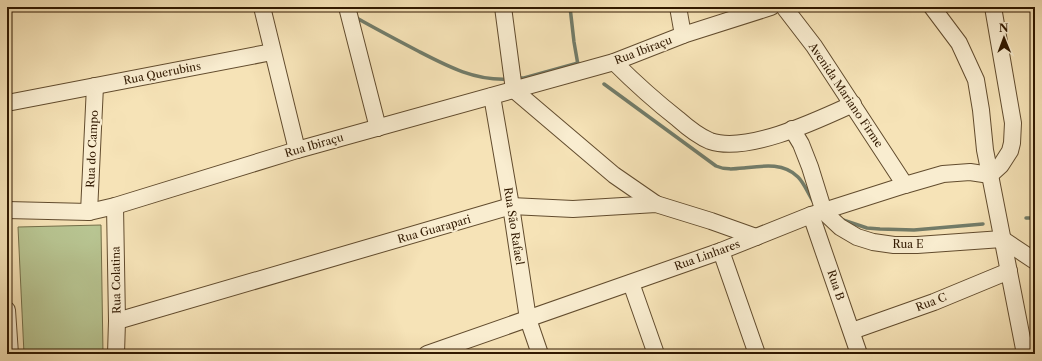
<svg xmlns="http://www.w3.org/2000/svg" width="1042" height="361" viewBox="0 0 1042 361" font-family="'Libre Caslon Text',serif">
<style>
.garden{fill:#b8c592;stroke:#746f49}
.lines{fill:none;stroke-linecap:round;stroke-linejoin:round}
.stream{stroke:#727c69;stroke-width:3.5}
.minor-casing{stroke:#624c2e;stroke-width:18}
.minor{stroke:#f9edd0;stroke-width:16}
.labels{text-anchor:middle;stroke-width:4;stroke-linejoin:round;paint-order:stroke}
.street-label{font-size:11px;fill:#311900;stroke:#f9edd0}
</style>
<rect width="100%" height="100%" fill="#f6e3b7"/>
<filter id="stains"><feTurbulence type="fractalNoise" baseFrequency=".005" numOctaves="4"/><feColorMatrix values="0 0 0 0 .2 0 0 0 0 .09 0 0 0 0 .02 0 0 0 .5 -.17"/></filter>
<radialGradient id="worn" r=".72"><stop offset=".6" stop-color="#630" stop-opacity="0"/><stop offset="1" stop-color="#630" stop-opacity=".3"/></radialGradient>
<!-- garden -->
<path class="garden" d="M101,225l2,129h-79l-6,-127z"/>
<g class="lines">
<!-- stream -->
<g class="stream">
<path d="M570,7l4,35 4,23"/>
<path d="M355,17c21,12 42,23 63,34 29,15 57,30 91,28"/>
<path d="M517,78h7l54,-15"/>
<path d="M604,84l112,82c9,4 18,3 28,2 18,-2 39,-6 54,9 6,6 10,16 15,24"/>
<path d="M1026,218h9"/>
<path d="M843,220l24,8 13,1 34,1 69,-6"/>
</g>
<!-- minor casing -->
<g class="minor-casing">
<g id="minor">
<path d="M262,7l35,143"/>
<path d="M347,7l31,121"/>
<path d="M503,7l11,83 100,85 42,29"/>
<path d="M678,7l5,28"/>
<path d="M784,7l30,39 91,139"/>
<path d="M932,7l27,36 17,37 5,30 4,40 5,25 35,179"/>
<path d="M614,62c20,20 41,39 64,57 9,8 20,17 32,22 37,13 108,-21 143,-37"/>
<path d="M492,96l19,110 17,113 12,35"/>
<path d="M7,103l265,-51"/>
<path d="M792,129l9,15 9,23 14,45 16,15 17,10 16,5 21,3h23l85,-6"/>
<path d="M990,175l11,-10 9,-14 2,-8 1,-20 -20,-116"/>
<path d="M115,206l2,115 -1,33"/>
<path d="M7,210l82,2 26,-6 182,-56 317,-88 69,-27 88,-28"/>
<path d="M89,212l6,-126"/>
<path d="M811,215l48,139"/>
<path d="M1002,239l33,22"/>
<path d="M721,251l36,103"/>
<path d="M631,283l25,71"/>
<path d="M7,310l3,44"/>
<path d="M117,321l394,-115 62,3 83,-5 55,17 45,16"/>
<path d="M852,331l82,-29 75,-31"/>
<path d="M427,354l294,-103 90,-36 94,-30 38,-11 27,-2 20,3"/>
</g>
</g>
<!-- minor -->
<use href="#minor" class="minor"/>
</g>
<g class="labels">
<!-- street labels -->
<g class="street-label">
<text transform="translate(643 50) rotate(-21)" y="4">Rua Ibiraçu</text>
<text transform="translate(162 73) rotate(-11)" y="4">Rua Querubins</text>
<text transform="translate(846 95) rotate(56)" y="4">Avenida Mariano Firme</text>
<text transform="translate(314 145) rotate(-16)" y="4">Rua Ibiraçu</text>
<text transform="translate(92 149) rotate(-87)" y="4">Rua do Campo</text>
<text transform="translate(514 226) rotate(81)" y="4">Rua São Rafael</text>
<text transform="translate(434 229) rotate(-16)" y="4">Rua Guarapari</text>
<text x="908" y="248">Rua E</text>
<text transform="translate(707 255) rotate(-20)" y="4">Rua Linhares</text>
<text transform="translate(116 280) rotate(-91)" y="4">Rua Colatina</text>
<text transform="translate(836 285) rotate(71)" y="4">Rua B</text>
<text transform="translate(931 302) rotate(-21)" y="4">Rua C</text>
</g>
</g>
<!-- margin -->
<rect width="1042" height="361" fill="none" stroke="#f6e3b7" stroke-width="24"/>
<rect x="8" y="8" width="1026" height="345" fill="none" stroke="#311900" stroke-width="2"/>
<rect x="12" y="12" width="1018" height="337" fill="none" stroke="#311900"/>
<!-- north arrow -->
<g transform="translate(1004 38) rotate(359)" stroke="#f9edd0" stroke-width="3" paint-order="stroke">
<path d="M0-3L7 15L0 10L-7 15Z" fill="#311900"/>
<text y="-6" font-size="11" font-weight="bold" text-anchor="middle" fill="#311900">N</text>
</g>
<rect width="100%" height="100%" filter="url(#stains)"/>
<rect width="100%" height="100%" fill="url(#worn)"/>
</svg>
